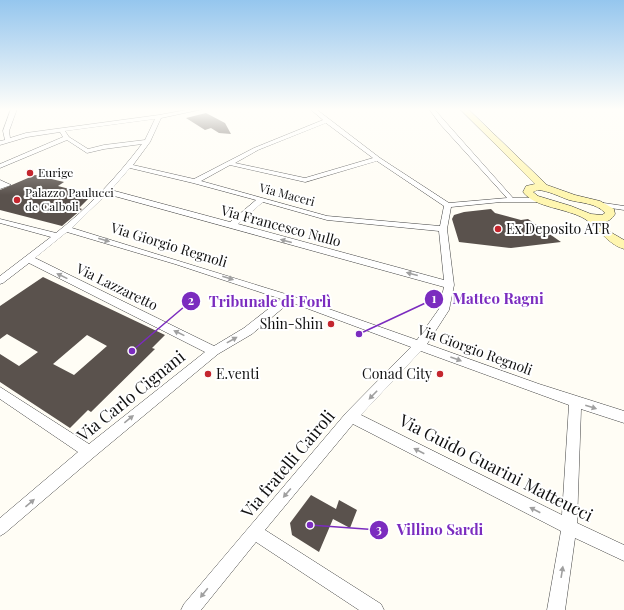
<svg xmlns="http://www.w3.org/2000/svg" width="624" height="610" viewBox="0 0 624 610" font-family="'Playfair Display',serif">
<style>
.building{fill:#5a524d;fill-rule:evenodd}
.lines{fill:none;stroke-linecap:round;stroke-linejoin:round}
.minor-casing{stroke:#444;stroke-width:1}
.secondary-casing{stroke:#333;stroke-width:1}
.minor{fill:#fff;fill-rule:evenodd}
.secondary{fill:#fff6b0;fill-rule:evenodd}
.oneway{fill:#a0a0a0}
.poi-dot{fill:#c4262e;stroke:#fff;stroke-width:1.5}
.labels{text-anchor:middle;stroke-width:4;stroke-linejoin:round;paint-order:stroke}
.far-poi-label{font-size:12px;fill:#111;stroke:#fff;text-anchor:start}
.far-street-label{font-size:12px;fill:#111;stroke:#fff}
.street-label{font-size:14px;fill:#111;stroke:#fff}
.poi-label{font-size:14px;fill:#111;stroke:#fff;text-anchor:start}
.near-street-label{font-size:17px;fill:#111;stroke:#fff}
.leader{fill:none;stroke:#7b2cbf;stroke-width:1.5}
.callout-dot{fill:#7b2cbf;stroke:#fff;stroke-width:1.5}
.mark-label{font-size:12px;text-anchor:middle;font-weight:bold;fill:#fff}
.callout-label{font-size:15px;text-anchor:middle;font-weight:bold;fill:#7b2cbf;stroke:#fff;stroke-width:4;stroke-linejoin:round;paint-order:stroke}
</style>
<rect width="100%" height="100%" fill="#fffdf5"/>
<!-- building -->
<g class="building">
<path d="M206,113l19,10 6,11 -12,-1 -8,-5 -6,2 -19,-12z"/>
<path d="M35,175l29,7 -6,4 34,9 -13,13 3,1 -20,17 -62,-16v-20z"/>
<path d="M491,209l4,4 26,7 7,-1 33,23 -50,6 -52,-6 -7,-23 2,-4 10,-3z"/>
<path d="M43,277l122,58 -13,13 3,1 -64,63 -3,-2 -18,18 -70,-46v-28l19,12 19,-14 -31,-18 -7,5v-33zM87,335l20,11 -33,29 -21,-11z"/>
<path d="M311,495l25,14 3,-9 18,10 -7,18 -17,-9 -14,33 -27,-17 -2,-12z"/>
</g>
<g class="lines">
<!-- minor casing -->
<g class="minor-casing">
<g id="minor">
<path d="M11,109h6l-8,22 1,7 16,-5 133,-18 33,-6h11l-42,9 -11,24 -17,23 61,14 60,-31 69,-28 -13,-11h6l64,49 69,45 58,-5 -67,-74 -11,-15h5l79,89h24l4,2 -4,2h-36l-50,5 -4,22 7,56 -5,25 -22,34 112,40 85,27v12l-43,-14 -4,114 47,22v16l-49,-23 -10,72h-18l14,-79 -208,-107 -88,106 116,74 3,6h-25l-103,-68 -55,68h-20l3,-6 162,-191 65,-66 -121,-45 -38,32 -34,20 -124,103 -89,76 -5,3v-18l78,-66 -78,-53v-12l89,57 116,-92 -176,-89 -26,20 -3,1v-8l51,-39 -51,-14v-4l56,14c32,-25 61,-56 86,-89l-38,5 -17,4 -20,-13 -67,28v-4l63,-27 -3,-5 -33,5 -27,8v-4l5,-1 -2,-9zM155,119l-10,21 -41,5 -16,4 -19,-12 -4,-6zM326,123l47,35 -68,20 -70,-15 23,-13zM377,161l67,45 -4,20 -113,-10 -126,-35 29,-16 75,17zM130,168l63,15 63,17 -26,22 -119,-32zM107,194l337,93 -5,22 -22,31 -125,-44 -220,-68zM263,202l64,18 112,11 5,49 -206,-56zM67,232l108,32 106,35 -37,29 -30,18 -179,-88zM421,351l148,54 -7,110 -201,-100z"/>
<path d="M0,180l11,5 -11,4z"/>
<path d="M597,202l27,4v4l-27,-4z"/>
</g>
</g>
<!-- secondary casing -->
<g class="secondary-casing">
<path id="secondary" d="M460,109h8l79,76 28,10 25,6 14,8 1,5c-3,5 -8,9 -14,8l11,11 12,7v9c-17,-5 -25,-21 -39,-30 -18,-11 -50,-11 -62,-27l3,-6 9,-2zM538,190c11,1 20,6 31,10 11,3 28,3 36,13l-3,2 -11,-1 -20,-8 -33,-10 -5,-4z"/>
</g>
<!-- minor -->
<use href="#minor" class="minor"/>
<!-- secondary -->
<use href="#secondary" class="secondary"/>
</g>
<!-- one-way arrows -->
<defs><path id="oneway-solid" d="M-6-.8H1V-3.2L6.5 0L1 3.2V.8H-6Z"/></defs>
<g class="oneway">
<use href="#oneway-solid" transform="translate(104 240) rotate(16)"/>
<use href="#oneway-solid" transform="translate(286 241) rotate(-165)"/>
<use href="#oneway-solid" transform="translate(412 274) rotate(-165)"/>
<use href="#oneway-solid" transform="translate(62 276) rotate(-154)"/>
<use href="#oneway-solid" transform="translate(228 278) rotate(18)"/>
<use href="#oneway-solid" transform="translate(179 333) rotate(-154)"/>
<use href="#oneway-solid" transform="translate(232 340) rotate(-29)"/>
<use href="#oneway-solid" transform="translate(456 359) rotate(20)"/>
<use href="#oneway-solid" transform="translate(373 395) rotate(134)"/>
<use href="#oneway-solid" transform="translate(591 407) rotate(17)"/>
<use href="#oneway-solid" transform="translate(129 419) rotate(-39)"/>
<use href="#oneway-solid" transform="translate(419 451) rotate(-153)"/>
<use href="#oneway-solid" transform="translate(287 493) rotate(130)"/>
<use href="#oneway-solid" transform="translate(30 503) rotate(-40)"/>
<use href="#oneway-solid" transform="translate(535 510) rotate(-153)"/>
<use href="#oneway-solid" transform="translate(562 572) rotate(-81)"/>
<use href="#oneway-solid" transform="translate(204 593) rotate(129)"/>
</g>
<!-- sky -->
<linearGradient id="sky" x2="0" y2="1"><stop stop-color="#95c6ee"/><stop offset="0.56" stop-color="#fffefa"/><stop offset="1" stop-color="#fffefa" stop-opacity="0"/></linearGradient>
<rect width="624" height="195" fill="url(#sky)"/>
<!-- markers -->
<g class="poi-dot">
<circle cx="30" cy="173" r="4"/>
<circle cx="17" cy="200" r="4"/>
<circle cx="498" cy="229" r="4"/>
<circle cx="331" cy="324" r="4"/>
<circle cx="208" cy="374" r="4"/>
<circle cx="440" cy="374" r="4"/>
</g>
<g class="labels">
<!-- far-poi labels -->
<g class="far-poi-label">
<text x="38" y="177">Eurige</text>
<text x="25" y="197">Palazzo Paulucci<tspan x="25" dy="14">de Calboli</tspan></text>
</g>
<!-- far-street labels -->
<g class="far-street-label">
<text transform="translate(287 195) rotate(15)" y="4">Via Maceri</text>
</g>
<!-- street labels -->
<g class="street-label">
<text transform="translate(281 226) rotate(15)" y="5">Via Francesco Nullo</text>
<text transform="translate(169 245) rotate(17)" y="5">Via Giorgio Regnoli</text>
<text transform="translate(117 287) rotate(26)" y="5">Via Lazzaretto</text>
<text transform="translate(475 350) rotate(20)" y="5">Via Giorgio Regnoli</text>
</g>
<!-- poi labels -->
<g class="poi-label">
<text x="506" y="234">Ex Deposito ATR</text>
<text x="323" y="329" text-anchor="end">Shin-Shin</text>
<text x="216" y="379">E.venti</text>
<text x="432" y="379" text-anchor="end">Conad City</text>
</g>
<!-- near-street labels -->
<g class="near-street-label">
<text transform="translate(131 396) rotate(-39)" y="6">Via Carlo Cignani</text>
<text transform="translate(288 464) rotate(-50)" y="6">Via fratelli Cairoli</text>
<text transform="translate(496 468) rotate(27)" y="6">Via Guido Guarini Matteucci</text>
</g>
</g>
<!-- callouts -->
<path class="leader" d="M359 334L434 299M132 351L191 301M310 525L379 530"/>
<g class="callout-dot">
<circle cx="359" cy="334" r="4"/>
<circle cx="132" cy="351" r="4"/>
<circle cx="310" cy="525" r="4"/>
<circle cx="434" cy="299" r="10"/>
<circle cx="191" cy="301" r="10"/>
<circle cx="379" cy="530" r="10"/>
</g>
<g class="mark-label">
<text x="434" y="303">1</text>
<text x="191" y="305">2</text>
<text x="379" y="534">3</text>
</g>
<g class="callout-label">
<text x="498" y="304">Matteo Ragni</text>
<text x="270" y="307">Tribunale di Forlì</text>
<text x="440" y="535">Villino Sardi</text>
</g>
</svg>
